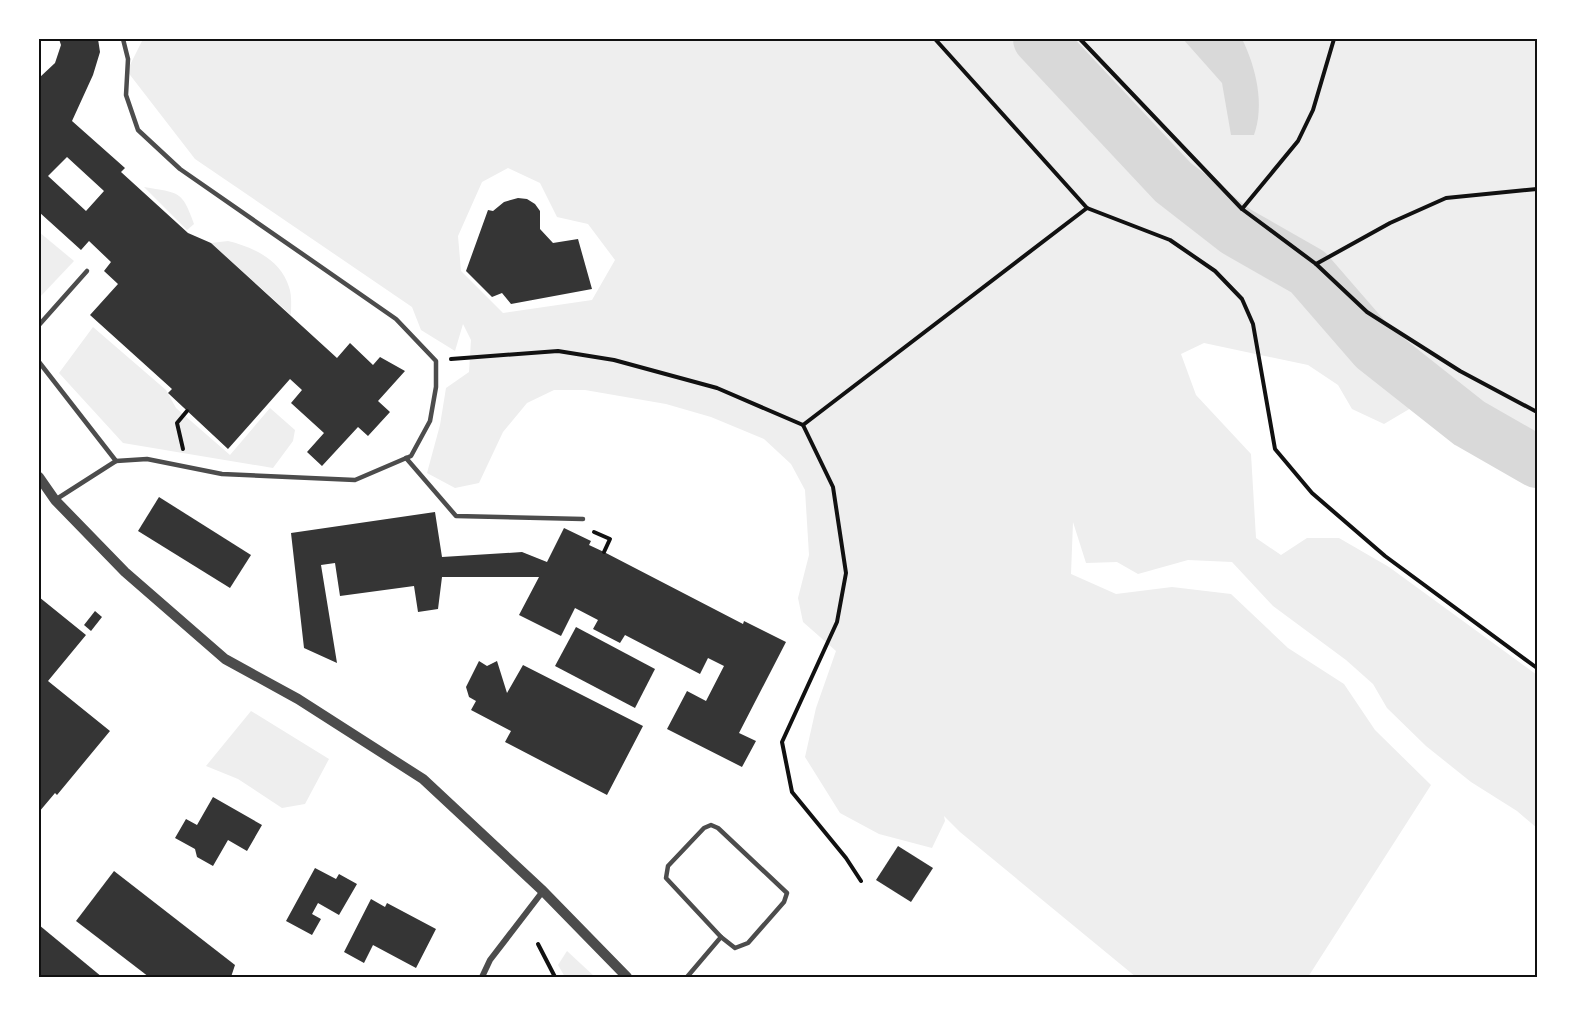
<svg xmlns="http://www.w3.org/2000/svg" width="1576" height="1016" viewBox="0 0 1576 1016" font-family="Roboto,sans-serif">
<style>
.green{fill:#eee;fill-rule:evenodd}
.water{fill:#d9d9d9}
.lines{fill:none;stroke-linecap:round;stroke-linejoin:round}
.river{stroke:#d9d9d9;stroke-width:52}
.building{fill:#353535;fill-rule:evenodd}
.path{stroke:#111;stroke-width:4}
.service{stroke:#4c4c4c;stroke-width:4.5}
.minor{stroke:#4c4c4c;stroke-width:6}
.tertiary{stroke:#4c4c4c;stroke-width:10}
.neatline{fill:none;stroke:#111;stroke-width:2}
</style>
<rect width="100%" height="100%" fill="#fff"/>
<!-- green -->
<g class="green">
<path d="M143,39h868l111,115 90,85 110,73 50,63 39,33 -27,16 -32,-15 -14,-24 -30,-20 -104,-22 -23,11 15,41 55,59 5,84 25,17 26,-17h32l50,29 148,108v153l-20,-17 -46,-29 -45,-36 -39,-38 -14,-24 -27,-24 -73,-54 -41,-44 -44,-2 -50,14 -21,-12 -31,1 -13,-41 -2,52 45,20 56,-7 59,7 57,54 56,36 31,46 56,55 -123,192h-172l-176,-145 -16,-16 1,5 -13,27 -53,-14 -39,-21 -35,-56 11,-49 20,-57 -33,-29 -5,-24 11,-43 -4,-65 -14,-26 -27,-25 -53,-22 -45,-13 -81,-14h-31l-27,13 -24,29 -24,51 -24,5 -28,-15 13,-48 6,-37 23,-16 2,-32 -8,-16 -8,27 -34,-21 -9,-23 -217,-148 -68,-88zM508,168l32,15 17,34 31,7 27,36 -23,40 -89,13 -42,-42 -3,-35 24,-54z"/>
<path d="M1066,39h471v403l-40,-27 -88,-49 -94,-117 -86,-42 -41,-40 -74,-43z"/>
<path d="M144,187c35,6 38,3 50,37l-7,6z"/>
<path d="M39,232l35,29 -35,37z"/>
<path d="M228,241c25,6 53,19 61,46 3,8 2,19 2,28l-80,-72z"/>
<path d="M93,327l73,63 10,18 54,47 40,-47 25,22 -2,11 -20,27 -150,-25 -64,-70z"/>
<path d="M251,711l78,48 -24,45 -23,4 -44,-29 -32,-13z"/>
<path d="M567,951l28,26h-30l-7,-12z"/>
</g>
<!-- water -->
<path class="water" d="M1183,39h59c14,28 23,66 12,96h-23l-9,-52z"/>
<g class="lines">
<!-- river -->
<path class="river" d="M1039,39l134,143 63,49 72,41 66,76 95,75 68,39"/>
</g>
<!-- building -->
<g class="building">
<path d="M59,39h39l2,13 -7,23 -21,46 53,47 -4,4 67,61 23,10 126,115 13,-15 23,22 7,-8 25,14 -27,30 12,11 -22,24 -10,-9 -36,39 -15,-14 17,-19 -33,-30 11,-13 -12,-11 -62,70 -60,-56 4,-4 -82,-74 28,-31 -14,-13 7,-9 -22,-21 -8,9 -42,-38v-134l16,-15 6,-18zM67,157l37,34 -18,20 -38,-35z"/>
<path d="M518,198l9,1 8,5 5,7v18l13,14 25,-4 14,50 -81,15 -9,-11 -10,4 -26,-26 22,-61 5,1 11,-9z"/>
<path d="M159,497l92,58 -21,33 -92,-57z"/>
<path d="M435,512l7,45 80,-5 25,10 17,-34 27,13 -2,4 15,7 139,72 1,-3 42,21 -47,91 17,8 -14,26 -75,-38 20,-38 19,10 18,-35 -16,-8 -8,16 -75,-39 -5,8 -27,-14 5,-9 -23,-12 -14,28 -42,-21 20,-38h-97l-4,32 -20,3 -4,-26 -74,10 -5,-33 -14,2 16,98 -33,-15 -13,-115z"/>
<path d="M39,597l47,38 -38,46 62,50 -53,64 -2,-2 -16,19z"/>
<path d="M95,611l7,6 -11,14 -7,-6z"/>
<path d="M576,627l79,42 -20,39 -80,-42z"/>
<path d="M479,661l8,5 10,-5 10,32 16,-28 120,61 -36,69 -102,-53 6,-11 -40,-21 5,-9 -7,-4 -3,-10z"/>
<path d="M213,797l49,28 -15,26 -19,-11 -15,26 -16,-9 -2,-8 -20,-11 11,-19 11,6z"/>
<path d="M898,846l35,22 -22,34 -35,-22z"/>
<path d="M315,868l21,11 3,-5 18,10 -18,31 -21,-12 -6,11 9,5 -9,16 -26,-14z"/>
<path d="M114,871l121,94 -4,12h-82l-73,-56z"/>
<path d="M371,899l14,8 2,-4 49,26 -20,39 -43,-23 -9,18 -20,-11z"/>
<path d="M39,925l63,52h-63z"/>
</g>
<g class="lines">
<!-- path -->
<g class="path">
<path d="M935,39l152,169 83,32 45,31 27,28 11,25 22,125 37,44 73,63 152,112"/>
<path d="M1080,39l162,170 74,55"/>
<path d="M1537,189l-91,9 -56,25 -74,41 51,48 93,59 77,41"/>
<path d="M1242,209l56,-68 15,-31 21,-71"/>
<path d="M451,359l107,-8 56,9 103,28 86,37 284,-217"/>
<path d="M803,425l30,62 13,86 -9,49 -55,120 10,50 54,66 15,23"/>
<path d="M183,449l-6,-26 10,-12"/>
<path d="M594,532l16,7 -6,13"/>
<path d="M538,944l17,33"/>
</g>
<!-- service -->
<g class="service">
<path d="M39,325l48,-54"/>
<path d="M39,362l77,99"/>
<path d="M406,458l50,58 127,3"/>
<path d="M55,500l61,-39 31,-2 75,15 133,6 56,-24 19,-35 6,-34v-26l-40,-42 -216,-150 -42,-39 -12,-35 2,-36 -5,-20"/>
<path d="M711,825l7,3 69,65 -3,9 -36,41 -13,5 -14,-11 -55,-59 2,-12 36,-38z"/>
<path d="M687,977l34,-40"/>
</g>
<!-- minor -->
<path class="minor" d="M482,977l8,-17 53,-69"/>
<!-- tertiary -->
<path class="tertiary" d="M39,477l16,23 70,72 100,87 73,40 125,80 120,112 84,86"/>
</g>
<!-- border -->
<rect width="1576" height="1016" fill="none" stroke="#ffffff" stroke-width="81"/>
<rect x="40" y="40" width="1496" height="936" class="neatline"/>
</svg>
